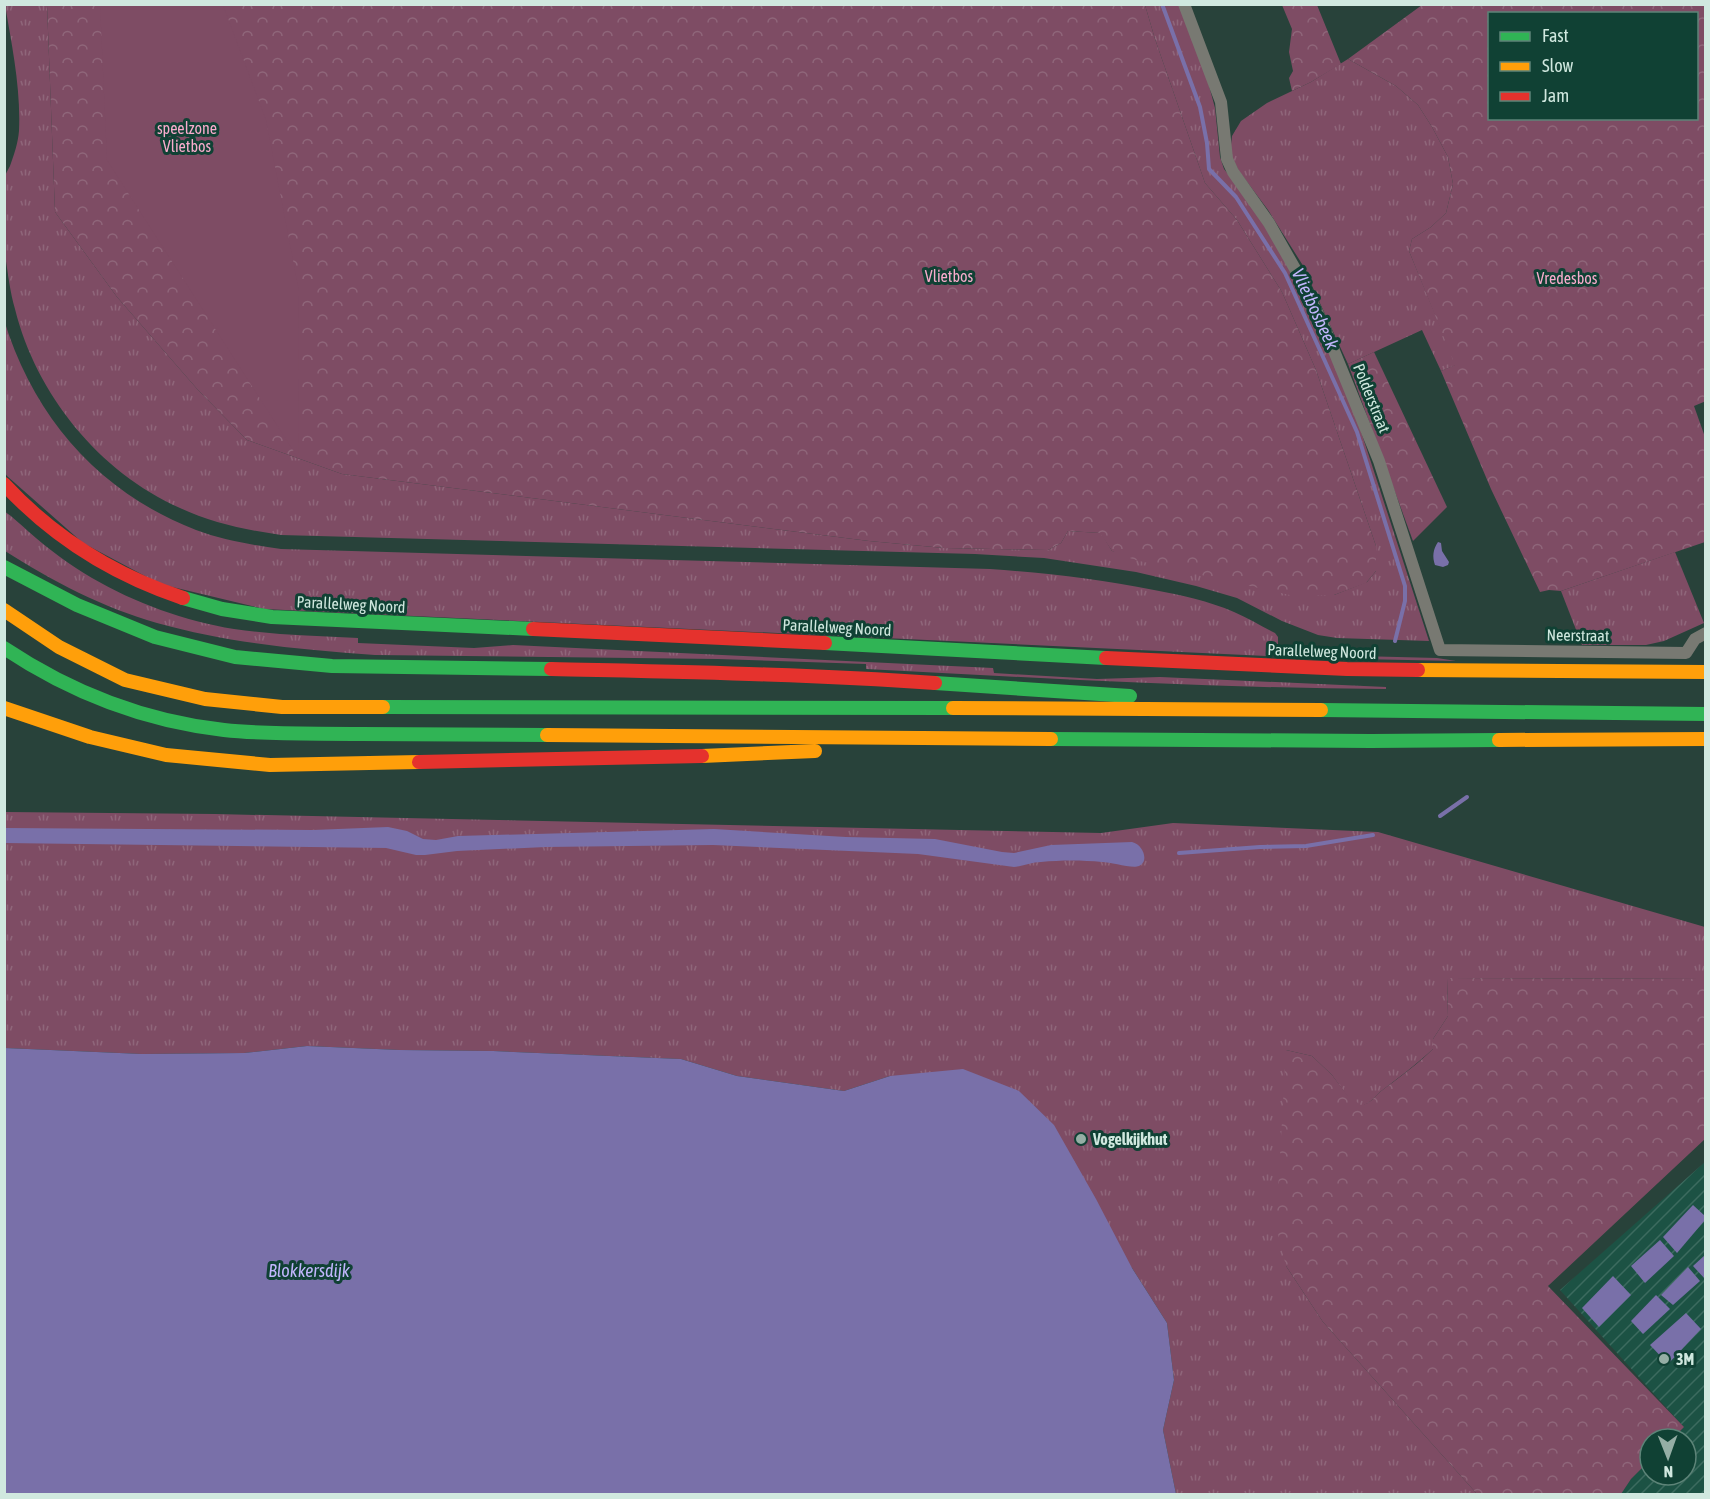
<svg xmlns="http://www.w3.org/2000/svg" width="1710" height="1499" viewBox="0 0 1710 1499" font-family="'Asap Condensed',sans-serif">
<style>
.industrial{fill:url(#industrial-furrows)}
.grass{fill:url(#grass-tufts)}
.forest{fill:url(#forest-crowns);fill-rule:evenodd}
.park{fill:#7e4c64}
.water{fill:#7970a9}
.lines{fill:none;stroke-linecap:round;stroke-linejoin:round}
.stream{stroke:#7970a9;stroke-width:4}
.street{stroke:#787972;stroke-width:12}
.fast{stroke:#30b455;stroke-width:14}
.slow{stroke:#ff9f0a;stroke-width:14}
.jam{stroke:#e5322d;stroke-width:14}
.poi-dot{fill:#95aea5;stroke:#104134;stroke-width:2}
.labels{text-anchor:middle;stroke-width:6;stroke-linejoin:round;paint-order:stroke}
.park-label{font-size:16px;fill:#f9accd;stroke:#104134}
.street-label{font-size:16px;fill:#d0e8df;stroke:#104134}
.poi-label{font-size:16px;font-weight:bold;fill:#d0e8df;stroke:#104134;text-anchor:start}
.water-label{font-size:18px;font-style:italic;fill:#c2b6fd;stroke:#104134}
</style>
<defs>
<pattern id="industrial-furrows" width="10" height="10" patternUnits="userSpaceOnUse" patternTransform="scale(1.5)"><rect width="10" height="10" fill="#1c5244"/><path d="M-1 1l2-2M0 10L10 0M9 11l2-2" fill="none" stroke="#3c6b5f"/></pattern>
<pattern id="grass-tufts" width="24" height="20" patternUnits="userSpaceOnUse" patternTransform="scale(1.5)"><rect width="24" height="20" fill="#7e4c64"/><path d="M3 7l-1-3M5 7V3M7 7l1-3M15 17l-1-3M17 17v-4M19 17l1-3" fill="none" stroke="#8f667a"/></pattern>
<pattern id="forest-crowns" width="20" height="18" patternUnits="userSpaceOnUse" patternTransform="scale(1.5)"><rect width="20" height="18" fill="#7e4c64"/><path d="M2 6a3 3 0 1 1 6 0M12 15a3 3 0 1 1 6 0" fill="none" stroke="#8f667a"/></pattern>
</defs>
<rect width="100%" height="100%" fill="#28423a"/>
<!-- industrial -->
<path class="industrial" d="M1705,1162v332h-84l10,-15 19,-19v15h36v-36h-14l12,-12 -124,-137z"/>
<!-- grass -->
<g class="grass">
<path d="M5,5h42l8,207 62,85 81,93 49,50 95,34 527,67 75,7 104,2 13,-7 7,-12 33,2 11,18 222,44 33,-13 9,-11v-25l-60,-176 -34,-78 -45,-72 -32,-37 -50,-144 -10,-34h36l27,77 7,26 5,49 4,12 18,23 36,54 41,82 37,88 73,225 -92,-3 -19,-3 -36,-14 -45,-23 -41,-12 -60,-14 -92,-14 -69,-4 -694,-19c-35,-5 -69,-12 -101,-27 -81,-36 -144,-114 -165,-199 -5,-17 -7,-36 -10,-54 -2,-10 0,-21 0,-32 0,-14 -2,-30 0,-45 0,-4 3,-8 5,-12 4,-11 8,-23 9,-35 2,-42 -7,-85 -14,-126z"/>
<path d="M1348,59l48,27 22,19 14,22 16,30 5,27 -7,29 -15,14 -19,12 -3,12 47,114 -15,6 -19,-41 -74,34 -46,-100 -34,-54 -29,-39 -9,-17 2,-18 9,-15 26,-18 44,-21z"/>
<path d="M4,320c30,98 96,173 192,210 27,10 56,15 85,19l709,20c55,4 110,10 164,21 27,5 55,11 80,22 14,6 27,14 41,21l3,4v17l159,4 19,3 -145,-3 -1047,-49 -104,-25 -77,-41 -76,-67 -2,-3z"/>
<path d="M4,511c9,6 17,14 25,21 19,17 41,33 63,46 43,25 93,43 142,51 41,6 83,7 124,9v5l116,5 39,-3 480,23 1,5 103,6 63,-2 226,10v2c-173,-1 -346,-11 -520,-20v-5l-148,-5 -343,-4c-73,-5 -147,-12 -218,-32 -53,-15 -105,-42 -152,-72z"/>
<path d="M1675,552l29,71 -40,18 -18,4h-64l-21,-54z"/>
<path d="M5,812l210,2 886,19 72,-10 205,9 327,95v52l-258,-1 1,38 -15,23v10c-16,15 -35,29 -53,43 -7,6 -10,12 -19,14l-13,-9 -16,-22 -20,-19 -26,-6v216l37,56 154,172h-301l-13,-64 11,-50 -7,-57 -35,-55 -242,-192 -46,15 -107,-15 -56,-17 -188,-8 -93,-1 -93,-4 -63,7 -102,1 -137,-6z"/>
</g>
<!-- forest -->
<g class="forest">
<path d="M47,5h1098l10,34 50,144 32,37 45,72 34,78 60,176v25l-10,12 -32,12 -40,1 -159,-36 -23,-9 -12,-18 -32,-2 -7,12 -13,7 -104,-2 -75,-7 -527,-67 -95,-34 -49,-50 -81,-93 -62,-85z"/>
<path d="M1282,5h35l24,59 -30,18 -19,9 -3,-13 4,-7 -4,-19 3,-23z"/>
<path d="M1422,5h283l1,396 -12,5 11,31v105l-144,49 -12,-1 -9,2 -49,-103 -50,-118 14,-6 -46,-114 3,-12 19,-12 15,-14 7,-29 -5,-27 -16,-30 -14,-22 -22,-19 -48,-27zM1490,14h206v104h-206z"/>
<path d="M1374,352l73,155 -34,34 -65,-177z"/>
<path d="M1447,978l258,1v160l-157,147 136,141 -12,12h-22v21l-19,19 -10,15h-144l-154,-172 -37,-56 -10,-40 10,-176 26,6 20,19 16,21 13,9c9,-1 12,-7 19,-13 18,-14 37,-27 53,-43v-10l15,-23z"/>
</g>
<!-- park -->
<path class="park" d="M100,5h123l43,115 33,171 -1,167 -191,-298z"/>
<!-- water -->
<g class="water">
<path d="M1438,542l3,1 1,8 7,11 -1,3 -5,2 -8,-2c-3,-8 -2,-16 3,-23z"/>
<path d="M388,827l19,4 16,8 13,1 22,-4 256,-7 132,8 89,2 67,13 12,1 37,-8 81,-3c12,3 17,20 7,24 -7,3 -28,-4 -37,-4 -20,-2 -41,-2 -61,0 -9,0 -18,4 -27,5l-96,-13 -205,-9 -167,2 -89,4 -32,4h-9l-30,-7 -382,-5 1,-15 308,2z"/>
<path d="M307,1046l93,4 93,1 188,8 56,17 107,15 46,-15 73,-7 56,22 35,34 42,74 36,69 35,55 7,57 -11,50 13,64h-1171v-446l137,6 102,-1z"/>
<path d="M1693,1205l12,11v4l-28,33 -14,-16z"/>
<path d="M1660,1240l14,16 -29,27 -14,-17z"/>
<path d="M1705,1255l1,23 -1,1 -12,-13z"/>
<path d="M1688,1267l12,14 -27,24 -12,-10z"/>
<path d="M1613,1276l18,19 -32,32 -17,-19z"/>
<path d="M1656,1295l14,14 -27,25 -12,-13z"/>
<path d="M1686,1313l15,16 -33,35 -18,-19z"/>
</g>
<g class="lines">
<!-- stream -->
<g class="stream">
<path d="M1162,4l38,103 7,36 2,26 27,28 49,76 72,159 48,154v15l-10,40"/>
<path d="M1440,816l27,-19"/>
<path d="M1179,853l81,-6 46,-1 67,-11"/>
</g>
<!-- street -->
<path class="street" d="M1184,4l37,98 6,57 6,13 36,51 29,51 25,50 56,137 61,189 246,3 9,-14 11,-6"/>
<!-- fast -->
<g class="fast">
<path d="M4,567l73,38 78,32 80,20 97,9 219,3"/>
<path d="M183,598l39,11 50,8 261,12"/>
<path d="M825,643l281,15"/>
<path d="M4,648c66,44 140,73 220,82 45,5 91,3 136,4 62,0 124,1 187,1"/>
<path d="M935,683l195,13"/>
<path d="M383,707l570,1"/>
<path d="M1321,710l385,4"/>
<path d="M1051,739l320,2 128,-1"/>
</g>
<!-- slow -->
<g class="slow">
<path d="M4,610l55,37 66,33 80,19 77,8h101"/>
<path d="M1418,670l288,2"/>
<path d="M4,708l86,29 76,18 104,10 149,-3"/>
<path d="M953,708l368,2"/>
<path d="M547,735l504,4"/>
<path d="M1499,740l207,-1"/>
<path d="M702,756l113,-5"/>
</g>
<!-- jam -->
<g class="jam">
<path d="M4,484c50,54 110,91 179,114"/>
<path d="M533,629l292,14"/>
<path d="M1106,658l241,11 71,1"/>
<path d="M551,669c129,3 256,5 384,14"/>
<path d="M419,762l283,-6"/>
</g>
</g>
<!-- markers -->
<g class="poi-dot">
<circle cx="1081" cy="1139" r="6"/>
<circle cx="1664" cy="1359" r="6"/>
</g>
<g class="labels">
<!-- park labels -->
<g class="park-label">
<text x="187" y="134">speelzone<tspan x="187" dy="18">Vlietbos</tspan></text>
<text x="949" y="282">Vlietbos</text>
<text x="1567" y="284">Vredesbos</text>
</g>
<!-- street labels -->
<g class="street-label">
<text transform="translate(1372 398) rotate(68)" y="6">Polderstraat</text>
<text transform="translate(351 604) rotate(3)" y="6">Parallelweg Noord</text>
<text transform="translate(837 627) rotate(3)" y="6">Parallelweg Noord</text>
<text transform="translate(1578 635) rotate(1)" y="6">Neerstraat</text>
<text transform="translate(1322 651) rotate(2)" y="6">Parallelweg Noord</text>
</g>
<!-- poi labels -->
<g class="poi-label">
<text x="1093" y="1145">Vogelkijkhut</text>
<text x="1676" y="1365">3M</text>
</g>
<!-- water labels -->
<g class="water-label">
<text transform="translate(1315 309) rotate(65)" y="6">Vlietbosbeek</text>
<text x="309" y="1277">Blokkersdijk</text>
</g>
</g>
<!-- border -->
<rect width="1710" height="1499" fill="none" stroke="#d0e8df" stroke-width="12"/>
<!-- legend -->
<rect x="1488" y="12" width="210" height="108" fill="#104134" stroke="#5d8478" stroke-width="1.5"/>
<rect x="1500" y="32" width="30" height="9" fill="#30b455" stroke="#5d8478" stroke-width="1.5"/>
<text x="1542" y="42" font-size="18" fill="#d0e8df">Fast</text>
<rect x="1500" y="62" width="30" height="9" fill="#ff9f0a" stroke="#5d8478" stroke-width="1.5"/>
<text x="1542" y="72" font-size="18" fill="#d0e8df">Slow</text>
<rect x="1500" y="92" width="30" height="9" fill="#e5322d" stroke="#5d8478" stroke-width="1.5"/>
<text x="1542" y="102" font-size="18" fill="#d0e8df">Jam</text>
<!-- north arrow -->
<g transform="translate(1668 1457) rotate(179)"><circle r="28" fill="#104134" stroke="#5d8478" stroke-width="1.5"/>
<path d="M0-4.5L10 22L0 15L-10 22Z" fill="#95aea5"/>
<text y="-9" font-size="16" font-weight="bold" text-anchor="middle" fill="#d0e8df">N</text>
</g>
</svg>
